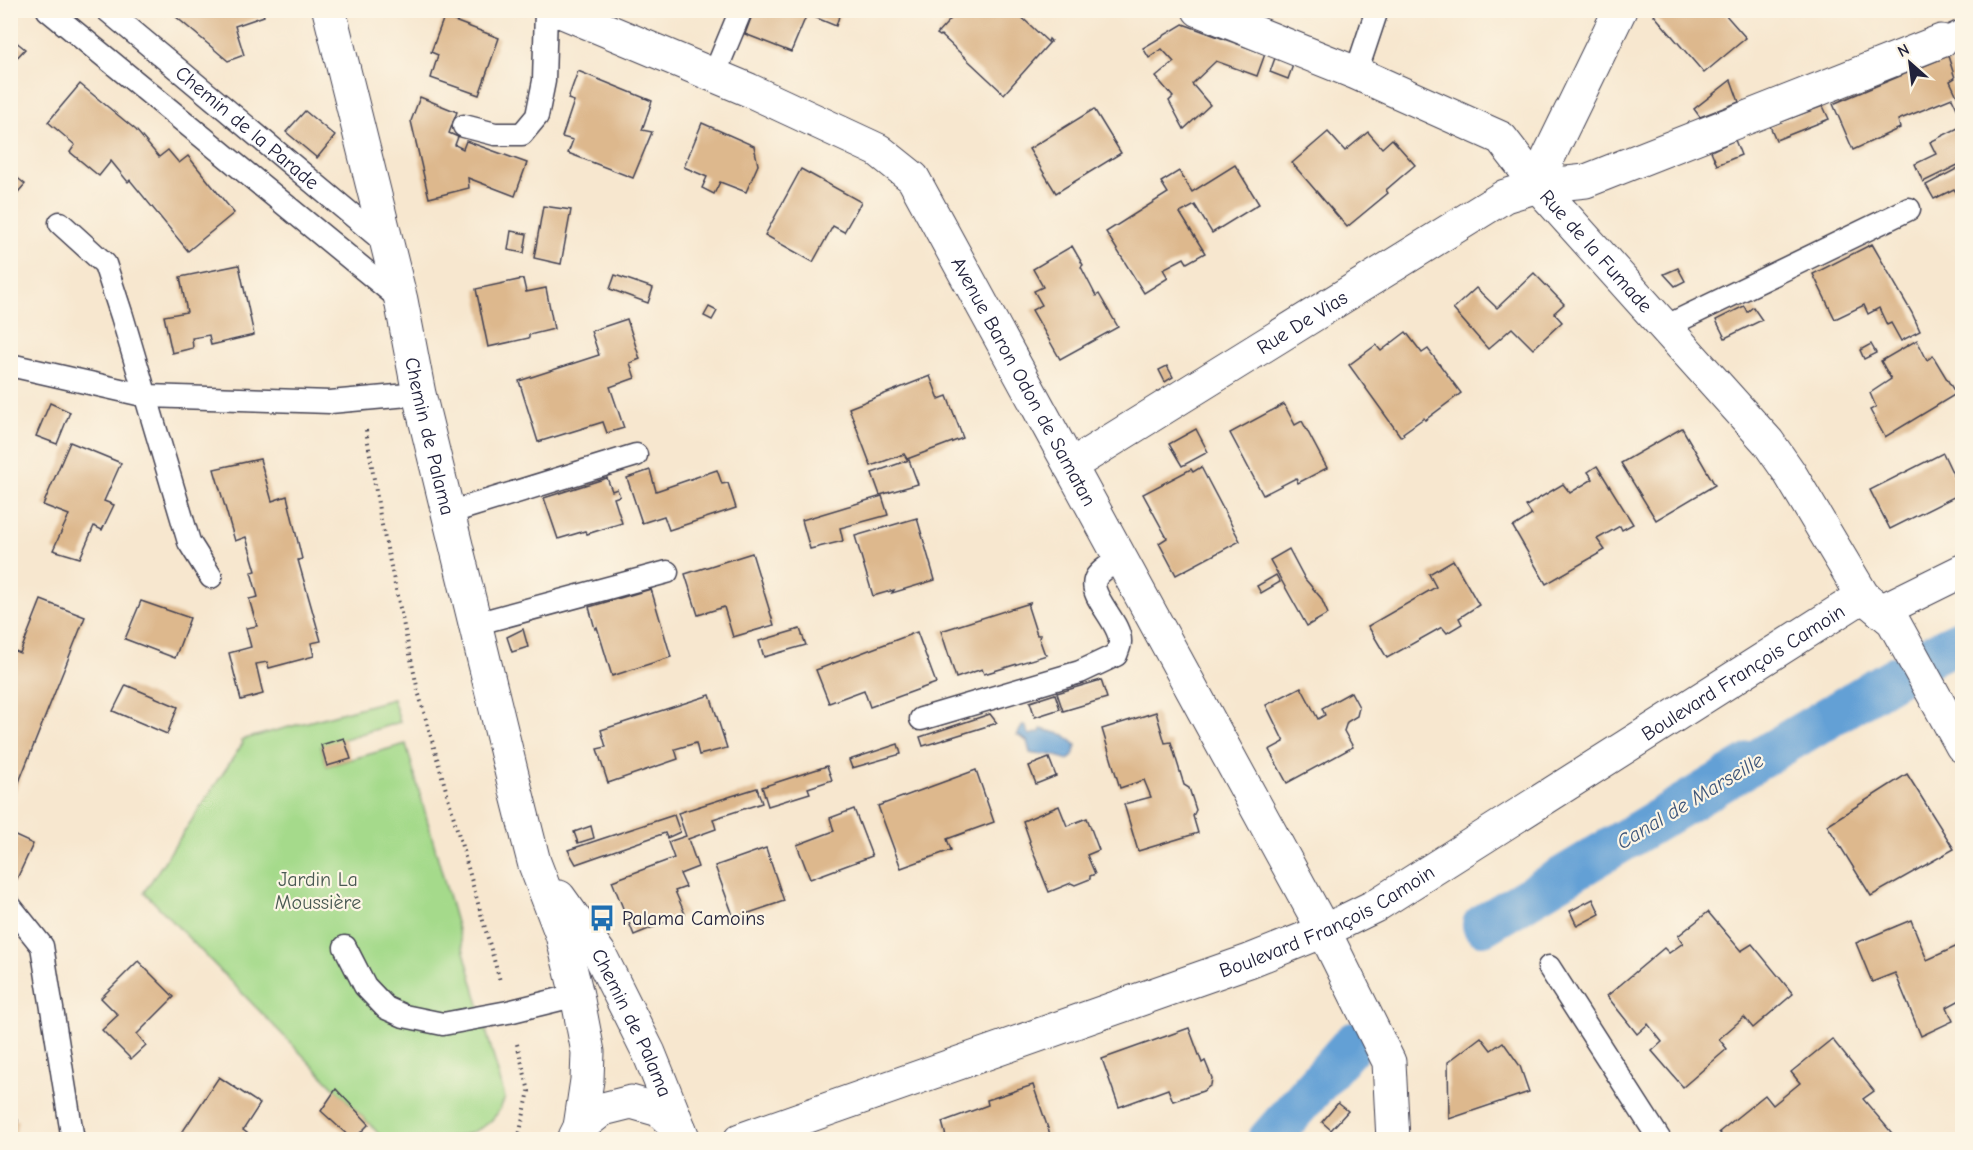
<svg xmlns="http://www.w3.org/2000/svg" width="1973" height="1150" viewBox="0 0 1973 1150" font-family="'Comic Neue',sans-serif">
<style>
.green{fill:#a5da8b;stroke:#647e63;stroke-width:1.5}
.water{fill:#63a0d5;stroke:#426188;stroke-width:1.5}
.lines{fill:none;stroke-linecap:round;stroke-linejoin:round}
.canal{stroke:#63a0d5;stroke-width:42}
.building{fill:#ddb88d}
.lane-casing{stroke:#424051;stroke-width:25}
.street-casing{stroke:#424051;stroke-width:35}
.path{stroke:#424051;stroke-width:4;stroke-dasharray:1.5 4.5;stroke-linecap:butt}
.lane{stroke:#fff;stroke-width:22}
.street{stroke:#fff;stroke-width:33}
.labels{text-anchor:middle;stroke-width:4.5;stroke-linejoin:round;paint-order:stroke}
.street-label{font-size:20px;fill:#22223b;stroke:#fcf5e5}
.park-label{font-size:20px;fill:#495953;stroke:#fcf5e5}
.poi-label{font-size:20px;fill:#22223b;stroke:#fcf5e5;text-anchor:start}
.water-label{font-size:21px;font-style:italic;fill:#3c5479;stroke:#fcf5e5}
</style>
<rect width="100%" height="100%" fill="#fcf5e5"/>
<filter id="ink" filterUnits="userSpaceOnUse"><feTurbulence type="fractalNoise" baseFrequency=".0167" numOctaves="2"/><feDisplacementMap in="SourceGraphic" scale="12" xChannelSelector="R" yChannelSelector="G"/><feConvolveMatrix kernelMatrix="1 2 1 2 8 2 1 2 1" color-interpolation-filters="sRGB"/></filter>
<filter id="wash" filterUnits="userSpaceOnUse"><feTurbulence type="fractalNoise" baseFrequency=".008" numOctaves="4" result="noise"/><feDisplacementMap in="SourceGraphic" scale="24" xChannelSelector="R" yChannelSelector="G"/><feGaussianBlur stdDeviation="1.35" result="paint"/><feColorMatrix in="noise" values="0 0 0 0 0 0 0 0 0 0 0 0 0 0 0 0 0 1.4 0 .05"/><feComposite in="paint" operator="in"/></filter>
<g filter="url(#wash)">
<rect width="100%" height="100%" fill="#f7e7cf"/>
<!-- green -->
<path class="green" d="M393,699l7,23 -79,24 6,20 79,-22 99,354c-3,6 -5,12 -9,17 -23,30 -76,24 -110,24l-5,-3 -237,-244 99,-149 -2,-3z"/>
<!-- water -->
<path class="water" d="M1023,725l3,1 1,5 3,4 10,-3 1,-3 24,6 11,10 -3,11 -5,4c-6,-1 -10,-5 -16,-5 -8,-2 -13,1 -22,-2l-3,-12 -10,-6z"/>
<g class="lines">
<!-- canal -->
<g class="canal">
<path d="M1929,656l33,-16"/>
<path d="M1483,925l414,-249"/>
<path d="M1268,1140l85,-97"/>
</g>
</g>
<g id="blocks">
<!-- building -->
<g class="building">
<path d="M168,10h94l2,6 -29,10 9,29 -16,6z"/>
<path d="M754,10h87l-5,16 -29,-12 -16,38 -46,-18z"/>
<path d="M959,10h55l34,32 1,-3 2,2 -47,53 -63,-59 -1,1 -3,-2z"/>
<path d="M1659,10h67l-2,3 22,25 -42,35 -50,-58z"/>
<path d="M444,17l55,21 -20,57 -48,-17 7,-23 -7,-3z"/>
<path d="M1183,24l82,30 -8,22 -41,-15 -24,23 18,21 -26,24 -15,-28 4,-4 -17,-20 18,-15 -12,-13 -13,9 -6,-10z"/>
<path d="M10,37l15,12 -15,16z"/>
<path d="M1948,56l7,22 -5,3 7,15 5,-3v26l-10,-21 -54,22 2,8 -47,22 -20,-46z"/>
<path d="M1275,58l18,7 -5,14 -18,-7z"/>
<path d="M578,71l74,30 -10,29 10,2 -19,46 -65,-25 5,-13 -11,-3 12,-36 -6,-2z"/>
<path d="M1731,80l8,22 -39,15 -6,-8z"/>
<path d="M80,84l56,46 23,27 9,-7 11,13 9,-7 46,57 -46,38 -58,-71 -2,2 -17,-21 -12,15 -29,-24 5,-7 -27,-23z"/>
<path d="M420,97l37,15 -8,21 9,4 -3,8 8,4 3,-8 61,22 -12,33 -47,-18 1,10 -40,10 -18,-77z"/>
<path d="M1823,106l6,13 -53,21 -6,-14z"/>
<path d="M1094,109l27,44 -65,40 -27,-44z"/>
<path d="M305,111l30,25 -18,22 -31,-26z"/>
<path d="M702,123l52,23 4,19 -12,27 -26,-10 -6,12 -12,-6 5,-11 -23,-10z"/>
<path d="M1962,126v37l-39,19 -8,-18 21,-10 -6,-12z"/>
<path d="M1328,132l17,19 23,-19 14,16 10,-9 23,26 -29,25 2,3 -41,34 -55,-64z"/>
<path d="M1735,140l6,15 -24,10 -6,-14z"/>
<path d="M1235,165l24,39 -47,29 -17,-28 -15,8 25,40 -18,10 -3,-5 -21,11 5,9 -24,15 -38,-61 62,-39 -7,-11 18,-11 13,21z"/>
<path d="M1962,166v28l-2,-4 -4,2 -2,-3 -20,10 -8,-14z"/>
<path d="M801,169l60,33 -17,30 -11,-6 -20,36 -48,-27z"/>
<path d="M10,172l15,12 -13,15 -2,-1z"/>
<path d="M543,206l28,4 -10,54 -27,-6z"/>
<path d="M511,231l16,3 -3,19 -16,-3z"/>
<path d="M1872,244l40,69 8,18 -19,10 -10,-18 -4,2 -8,-17 -11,6 -4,-9 -29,14 -22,-45z"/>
<path d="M1072,246l11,19 -2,2 15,29 3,-2 19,33 -58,32 -28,-49 10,-5 -8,-14 9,-4 -10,-18z"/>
<path d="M239,265l15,70 -43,10 -2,-10 -17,3 1,10 -21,5 -8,-37 23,-4 -7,-35z"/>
<path d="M1678,268l7,13 -10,5 -11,-12z"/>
<path d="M1534,273l30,31 -10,9 8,9 -29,27 -21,-21 -24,21 -35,-40 23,-21 21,20z"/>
<path d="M615,275l38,13 -5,15 -38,-14z"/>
<path d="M523,279l3,13 20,-4 8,41 -25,6v3l-41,9 -12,-58z"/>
<path d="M1744,306l3,6 6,-5 9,13 -37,18 -9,-18z"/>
<path d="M709,307l8,4 -5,9 -8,-4z"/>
<path d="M627,319l13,40 -10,4 5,15 -25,9 14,41 -17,5 -4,-11 -65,20 -19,-61 80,-26 -8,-24z"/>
<path d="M1406,332l16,21 6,-4 33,44 -36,27 -1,-2 -21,15 1,2 -3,2 -52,-72 27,-20 5,6z"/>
<path d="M1917,340l10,20 6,-4 23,38 -71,43 -15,-27 6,-3 -6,-14 21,-14 -10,-18z"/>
<path d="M1871,344l5,9 -12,6 -4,-9z"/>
<path d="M1167,366l6,11 -8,5 -6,-12z"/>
<path d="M930,376l9,23 8,-3 16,42 -56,21 -3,-5 -33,12 -22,-58z"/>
<path d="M50,403l20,9 -13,32 -21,-8z"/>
<path d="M1284,404l11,21 7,-4 25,47 -29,15 -2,-5 -33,17 -33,-62z"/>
<path d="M1682,428l33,57 -59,35 -35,-57z"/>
<path d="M1196,429l12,23 -26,14 -13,-22z"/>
<path d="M70,442l51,21 -17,38 10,4 -12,25 -8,-4 -14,32 -27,-8 16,-35 -26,-10z"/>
<path d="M1943,453l19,40 -72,36 -20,-39z"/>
<path d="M260,459l12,42 15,-5 15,63 -4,1 23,81 -10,2 3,13 -45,12 -2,-6 -11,2 7,30 -22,6 -12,-47 22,-6 -5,-19 11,-2 -8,-27 9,-2 -7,-25 5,-1 -10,-34 -11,4 -21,-72z"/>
<path d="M909,460l9,24 -38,11 -8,-22z"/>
<path d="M1597,466l36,58 -11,6 -2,-4 -23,13 8,11 -59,34 -33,-57 19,-12 -6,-9 37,-22 7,9 23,-14 -5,-7z"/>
<path d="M1201,467l39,74 -64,34 -17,-32 8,-5 -24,-44 48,-25 2,3z"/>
<path d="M650,470l6,21 61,-21 5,14 6,-1 8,25 -67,22 -5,-14 -22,7 -15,-45z"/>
<path d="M607,478l5,13 5,-2 3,7 -6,2 8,25 -35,11 -2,-3 -27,8 -14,-41z"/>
<path d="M882,496l6,19 -48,13 3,13 -33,8 -8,-29z"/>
<path d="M917,518l18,62 -43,13 2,-3 -21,6 -18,-60z"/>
<path d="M1289,549l16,30 16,19 7,16 -21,12 -37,-66z"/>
<path d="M752,553l22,72 -41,12 -9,-30 -26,8 -13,-41z"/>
<path d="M1453,560l26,45 -20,13 3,6 -15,9 -5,-6 -55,31 -19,-32 68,-39 -7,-13z"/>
<path d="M1276,575l4,7 -19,11 -4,-7z"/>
<path d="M651,589l20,68 -59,19 -15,-49 -2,2 -6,-22z"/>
<path d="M41,600l44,17 -74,185 -1,-153 10,4z"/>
<path d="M141,601l49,17 -15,40 -50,-19z"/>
<path d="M1030,603l-2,4 9,28h3l-1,3 5,14 3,3 -63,19 -2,-5 -26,9 -15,-47z"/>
<path d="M523,629l5,18 -16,5 -5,-15z"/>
<path d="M800,629l6,16 -42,12 -5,-16z"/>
<path d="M917,632l19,51 -66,24 -6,-17 -35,13 -13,-33z"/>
<path d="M1101,680l6,18 -44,13 -6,-18z"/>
<path d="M126,685l52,22 -11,27 -54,-23z"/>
<path d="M1301,687l17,32 7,-4 -3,-7 29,-16 8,15 -2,9 -10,6 -3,9 9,16 -66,36 -18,-33 15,-8 -18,-37z"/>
<path d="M1055,694l5,15 -25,8 -5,-15z"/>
<path d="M710,695l17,53 -28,7 -3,-12 -21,6 3,10 -70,24 -11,-34 9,-2 -5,-17z"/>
<path d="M1156,712l9,31 6,-1 13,43 5,3 7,22 -3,6 5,17 -60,18 -14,-47 27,-7 -7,-17 -24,8 -18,-59z"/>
<path d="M990,714l7,9 -74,23 -3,-9z"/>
<path d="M344,738l7,21 -24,7 -6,-21z"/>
<path d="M898,744l3,10 -49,14 -3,-8z"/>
<path d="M1049,758l7,18 -20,8 -7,-18z"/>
<path d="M827,766l5,14 -24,8 2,5 -42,13 -6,-19z"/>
<path d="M976,770l18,52 -47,17 4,11 -50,18 -23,-62z"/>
<path d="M1907,774l47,75 -83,47 -44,-71z"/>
<path d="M757,788l5,15 -49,16 3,10 -28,10 10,28 -18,7 6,13 -11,4 10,23 -51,21 -22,-54 62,-23 -6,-16 18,-6 -8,-23z"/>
<path d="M1059,806l8,20 20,-8 12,32 -12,5 8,19 -5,2v3l-15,6 -4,-2 -22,9 -20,-50 1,-1 -7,-20z"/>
<path d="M854,809l18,47 -62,23 -13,-34 37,-14 -4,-13z"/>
<path d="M674,815l6,17 -13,6 -2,-5 -89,31 -8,-14z"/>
<path d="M591,826l3,12 -16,5 -4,-11z"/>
<path d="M11,834l22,10 -18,39 -5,-2z"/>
<path d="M766,848l18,53 -50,17 -19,-52z"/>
<path d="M1593,899l7,15 -23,12 -7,-15z"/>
<path d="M1708,912l33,39 11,-7 41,50 -40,34 -9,-11 -25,22 8,10 -44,38 -31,-36 10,-9 -14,-18 -11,10 -30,-38 57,-48 5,5 14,-10 -5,-7z"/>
<path d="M1911,920l16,40 35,-16v55l-15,8 6,14 -32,15 -26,-63 -23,9 -16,-39z"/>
<path d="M138,961l36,36 -37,37 9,11 -15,14 -29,-29 16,-15 -17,-17z"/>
<path d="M1189,1028l13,35 3,-2 7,17 -1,7 -8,6 -30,10 -5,-12 -49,18 -17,-48z"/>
<path d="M1481,1037l10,13 12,-8 17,24 9,26 -80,27 -1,-57z"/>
<path d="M1832,1039l42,52 -11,8 33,39 -2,2h-168l-7,-8 46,-37 8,10 27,-22 -9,-11z"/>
<path d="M219,1077l41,27 -17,26 14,10h-80z"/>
<path d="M1033,1085l19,55h-105l-5,-18 46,-17 -1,-5z"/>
<path d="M336,1089l33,35 -16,16 -32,-29z"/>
<path d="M1338,1103l10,8 -17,19 -9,-8z"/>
<path d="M10,1119l8,1 -3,20h-5z"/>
</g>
</g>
</g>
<g filter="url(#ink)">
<use href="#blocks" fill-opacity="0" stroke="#424051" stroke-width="1.5"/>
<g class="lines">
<!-- lane casing -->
<g class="lane-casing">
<g id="lane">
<path d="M48,10l353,290"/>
<path id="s1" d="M107,10l281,235"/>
<path d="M1941,41l21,-10"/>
<path d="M1356,73l21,-63"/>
<path d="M714,75l27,-65"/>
<path d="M464,126l31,8h27l15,-18 7,-35 2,-71"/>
<path d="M60,223l45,41 17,52 67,226 22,35"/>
<path d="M1665,327l244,-118"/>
<path d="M10,365l137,31 183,6 89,-8"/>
<path d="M448,513l188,-58"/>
<path d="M475,624l192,-52"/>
<path d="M921,719l159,-47 36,-17c1,-3 4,-9 4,-13 1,-19 -31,-45 -25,-62 3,-9 18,-16 25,-22"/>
<path d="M10,906l32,40 31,194"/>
<path d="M345,947l20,39 21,22 18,8 39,8 65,-12 69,-17"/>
<path d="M1549,967l111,173"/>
</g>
</g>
<!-- street casing -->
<g class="street-casing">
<g id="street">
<path id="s2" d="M329,10l72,290 18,94 97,397 18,71 28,73 15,60 11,57 -1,28 -7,47"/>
<path id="s3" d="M558,10l191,80 129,60 35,28 411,753 65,131 4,78"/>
<path id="s4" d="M1199,10l157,63 145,65 37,48 230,256 21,30 74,124 30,25 69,125"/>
<path d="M1538,186l11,-30 71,-146"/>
<path id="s5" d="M1070,466l435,-270 33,-10 48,-5 355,-140"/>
<path d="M1881,611l81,-40"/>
<path id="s6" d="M559,897l40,56 50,100 35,87"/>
<path d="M575,1137l5,-10 23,-18 28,-7 28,8 21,20"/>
<path id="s7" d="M740,1140l509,-179 75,-30 51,-25 488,-310"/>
</g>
</g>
<!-- path -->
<g class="path">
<path d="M366,430l14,86 38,175 82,290"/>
<path d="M517,1044l12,47 -11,49"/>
</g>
<!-- lane -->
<use href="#lane" class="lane"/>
<!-- street -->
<use href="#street" class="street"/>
</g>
</g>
<!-- icons -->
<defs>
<g id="bus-bare" transform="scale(2.07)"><path d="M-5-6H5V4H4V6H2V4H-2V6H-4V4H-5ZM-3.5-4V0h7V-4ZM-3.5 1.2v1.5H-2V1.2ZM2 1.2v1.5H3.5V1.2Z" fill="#1f6fb2" stroke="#fcf5e5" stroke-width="2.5" paint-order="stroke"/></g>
</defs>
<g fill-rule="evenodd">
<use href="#bus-bare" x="602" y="918"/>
</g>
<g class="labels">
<!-- street labels -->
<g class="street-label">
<text dy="7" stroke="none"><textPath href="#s1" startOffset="183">Chemin de la Parade</textPath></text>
<text dy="7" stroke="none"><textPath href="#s4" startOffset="476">Rue de la Fumade</textPath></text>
<text dy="7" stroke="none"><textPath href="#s5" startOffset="273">Rue De Vias</textPath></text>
<text dy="7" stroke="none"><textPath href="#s3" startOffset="626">Avenue Baron Odon de Samatan</textPath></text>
<text dy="7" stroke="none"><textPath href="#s2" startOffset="438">Chemin de Palama</textPath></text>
<text dy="7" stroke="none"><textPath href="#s7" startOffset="1113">Boulevard François Camoin</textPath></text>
<text dy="7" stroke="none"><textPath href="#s7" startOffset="627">Boulevard François Camoin</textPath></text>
<text dy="7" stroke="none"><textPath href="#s6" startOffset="146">Chemin de Palama</textPath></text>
</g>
<!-- park labels -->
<g class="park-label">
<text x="318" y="886">Jardin La<tspan x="318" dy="23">Moussière</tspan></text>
</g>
<!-- poi labels -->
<g class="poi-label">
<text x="622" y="925">Palama Camoins</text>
</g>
<!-- water labels -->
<g class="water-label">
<text transform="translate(1690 801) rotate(-31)" y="7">Canal de Marseille</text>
</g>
</g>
<!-- margin -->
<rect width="1973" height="1150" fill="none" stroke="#fcf5e5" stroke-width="36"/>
<!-- north arrow -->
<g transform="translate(1910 63) rotate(332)" stroke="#fcf5e5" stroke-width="4.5" paint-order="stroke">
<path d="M0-4.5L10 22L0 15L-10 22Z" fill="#22223b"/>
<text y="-9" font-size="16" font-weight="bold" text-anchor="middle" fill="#22223b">N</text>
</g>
</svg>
